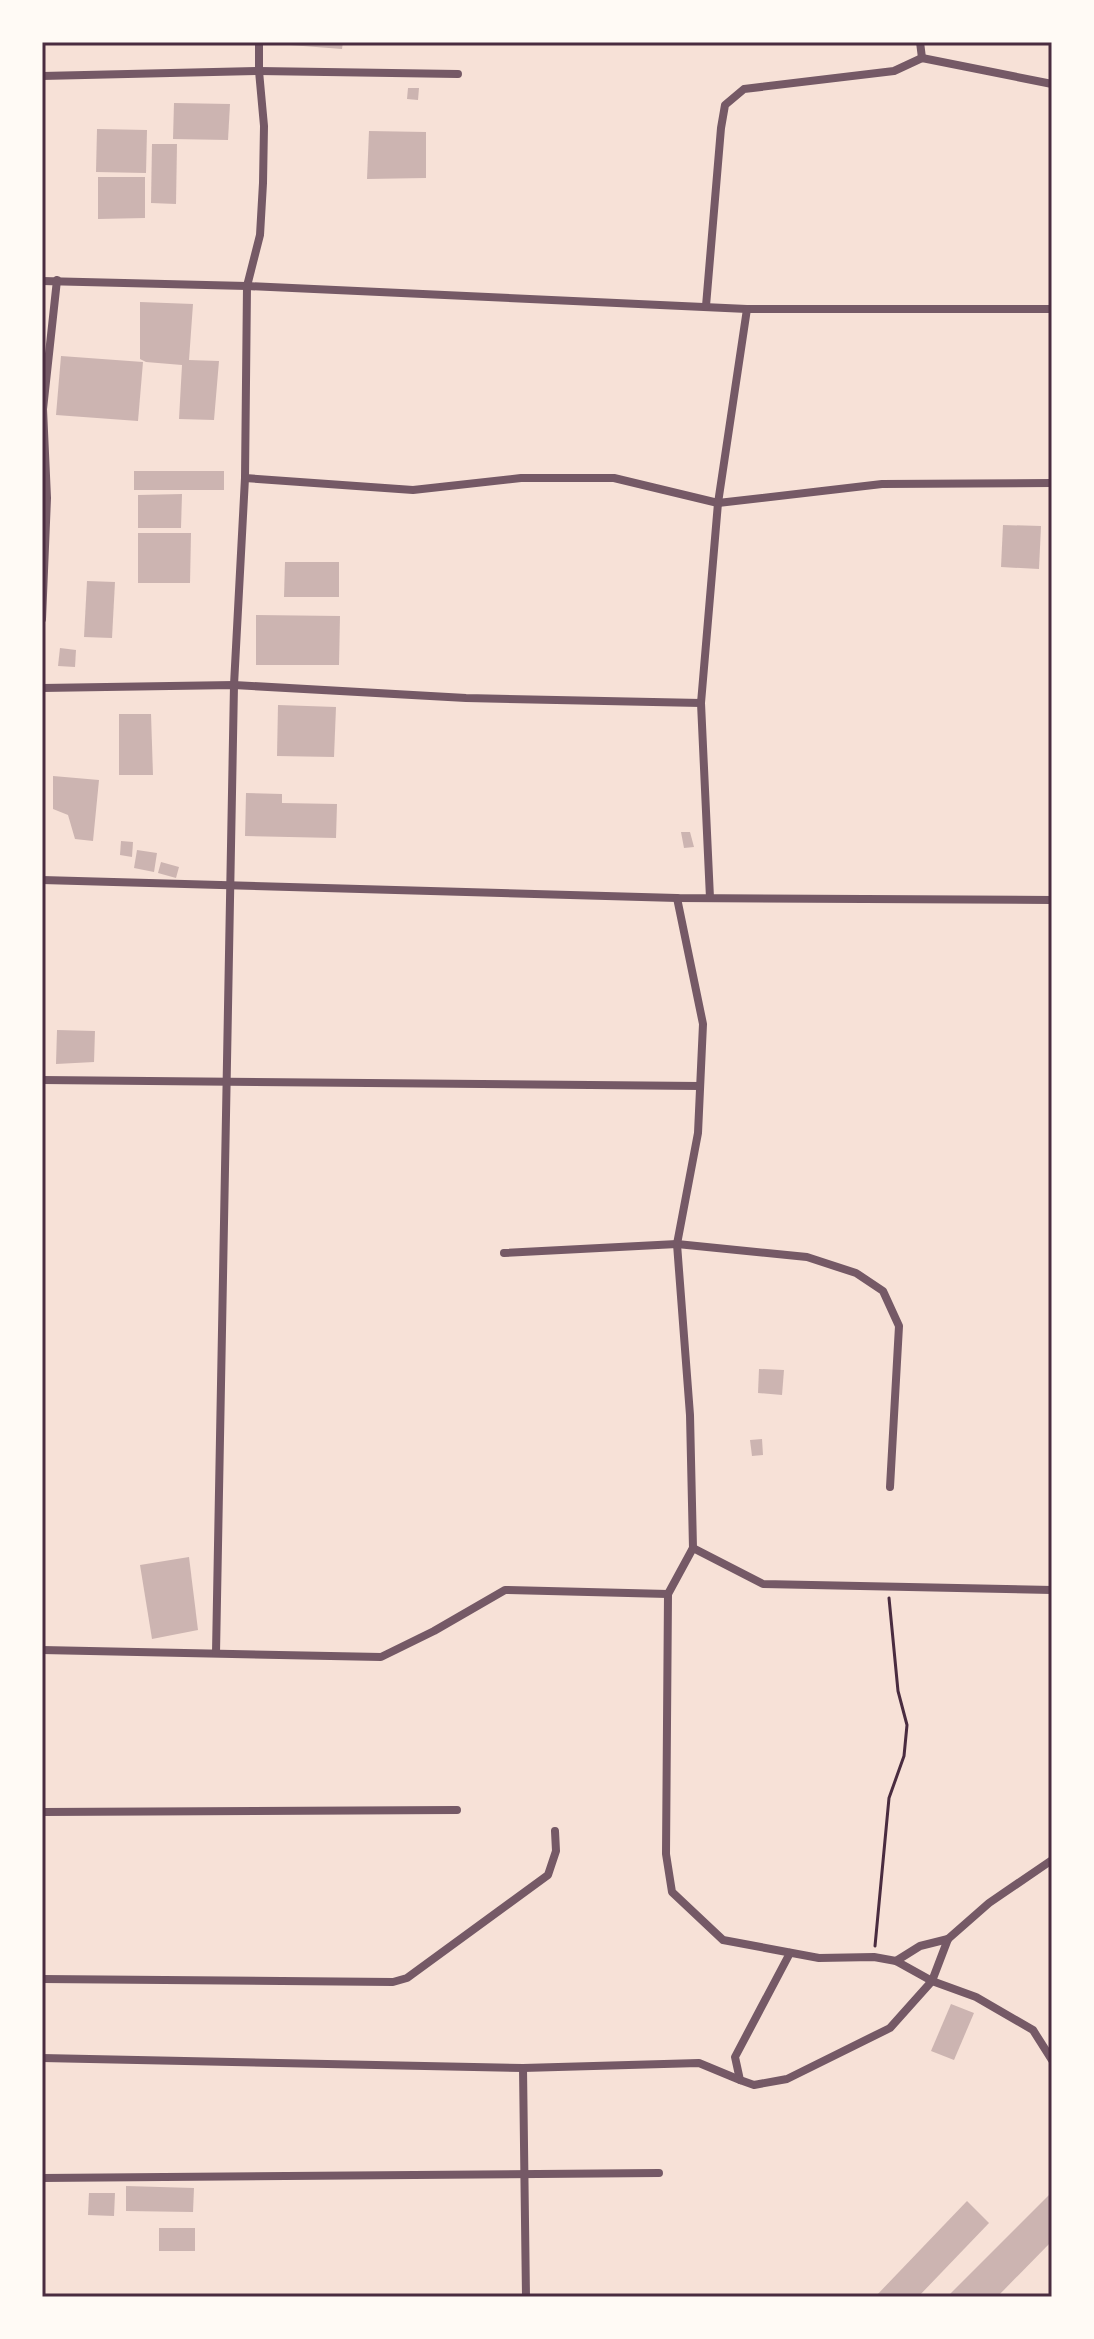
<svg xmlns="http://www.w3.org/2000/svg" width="1094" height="2339" viewBox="0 0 1094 2339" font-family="'PT Serif',serif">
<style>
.building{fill:#ccb4b1}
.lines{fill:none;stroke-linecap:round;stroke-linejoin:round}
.path{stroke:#4a2c40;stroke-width:3}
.minor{stroke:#755966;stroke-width:8}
.neatline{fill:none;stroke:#4a2c40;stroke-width:3}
</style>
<rect width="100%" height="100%" fill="#f7e1d7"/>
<!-- building -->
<g class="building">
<path d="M277,42h66l-1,7 -65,-5z"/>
<path d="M408,88h11l-1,12 -11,-1z"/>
<path d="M174,103l56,1 -2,36 -55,-1z"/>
<path d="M97,129l50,1 -1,43 -50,-1z"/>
<path d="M369,131l57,1v46l-59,1z"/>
<path d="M152,144h25l-1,60 -25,-1z"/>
<path d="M98,177h47v41l-47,1z"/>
<path d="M140,302l53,2 -4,56 30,1 -5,59 -35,-1 3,-54 -36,-3 -6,-3z"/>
<path d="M61,356l82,6 -5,59 -82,-6z"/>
<rect x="134" y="471" width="90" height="19"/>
<path d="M182,494l-1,34h-43v-33z"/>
<path d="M1003,525l38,1 -2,43 -38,-2z"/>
<path d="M138,533h53l-1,50h-52z"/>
<path d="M285,562h54v35h-55z"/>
<path d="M87,581l28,1 -3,56 -28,-1z"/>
<path d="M256,615l84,1 -1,49h-83z"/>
<path d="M60,648l16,2 -1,17 -17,-1z"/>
<path d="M278,705l58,2 -2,50 -57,-1z"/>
<path d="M119,714h32l2,61h-34z"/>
<path d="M53,776l46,4 -6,61 -18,-2 -7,-24 -15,-6z"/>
<path d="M246,793l36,1v9l55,1 -1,34 -91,-2z"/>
<path d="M681,832h9l4,15 -10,1z"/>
<path d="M121,841l12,1 -1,15 -12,-2z"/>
<path d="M137,850l20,3 -3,19 -20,-4z"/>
<path d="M161,862l18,5 -3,11 -18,-5z"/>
<path d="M57,1030l38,1 -1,31 -38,2z"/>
<path d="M759,1369l25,1 -2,25 -24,-2z"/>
<path d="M762,1439l1,16 -11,1 -2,-16z"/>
<path d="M189,1557l9,73 -46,9 -12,-74z"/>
<path d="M951,2004l23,9 -20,47 -23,-9z"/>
<path d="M126,2186l68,2 -1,24 -67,-1z"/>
<path d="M1052,2192v49l-55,56h-50z"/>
<path d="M89,2193h26l-1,23 -26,-1z"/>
<path d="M967,2201l22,22 -71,74h-43z"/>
<rect x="159" y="2228" width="36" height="23"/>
</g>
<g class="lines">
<!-- path -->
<path class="path" d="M875,1946l14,-148 15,-42 3,-31 -9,-34 -9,-93"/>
<!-- minor -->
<g class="minor">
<path d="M920,42l2,16"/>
<path d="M42,76l217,-5 199,3"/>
<path d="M42,281l205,5 500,23h305"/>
<path d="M706,306l15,-178 4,-23 19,-16 150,-18 28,-13 130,26"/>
<path d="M245,478l168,12 108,-12h93l104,25 164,-19 170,-1"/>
<path d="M42,619l5,-121 -4,-89 14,-129"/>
<path d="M42,688l192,-3 232,13 235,5 17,-200 29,-194"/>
<path d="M701,703l9,195"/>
<path d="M42,880l635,18 375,2"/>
<path d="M42,1080l658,6"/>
<path d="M504,1253l173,-9 130,13 49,16 27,18 16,35 -9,161"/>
<path d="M693,1548l70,36 289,6"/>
<path d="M668,1594l-2,260 6,38 51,48 96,18 55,-1 22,4 36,20 44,16 57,33 19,30"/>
<path d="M42,1650l339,7 53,-26 71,-41 163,4 25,-46 -3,-133 -13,-171 21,-111 5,-109 -26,-126"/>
<path d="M216,1653l18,-968 11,-207 2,-192 13,-51 3,-52 1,-57 -5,-55v-29"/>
<path d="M42,1812l415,-2"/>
<path d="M790,1953l-55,104 5,23 14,5 33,-6 103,-51 42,-47 16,-42 41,-36 63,-43"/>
<path d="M896,1961l24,-15 28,-7"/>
<path d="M42,1979l351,3 14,-4 141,-103 8,-24 -1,-20"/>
<path d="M42,2058l481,10 176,-5 41,17"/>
<path d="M523,2068l3,229"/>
<path d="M42,2178l617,-5"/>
</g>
</g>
<!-- border -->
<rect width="1094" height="2339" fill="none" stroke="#fffaf5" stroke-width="88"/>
<rect x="44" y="44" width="1006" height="2251" class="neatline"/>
</svg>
